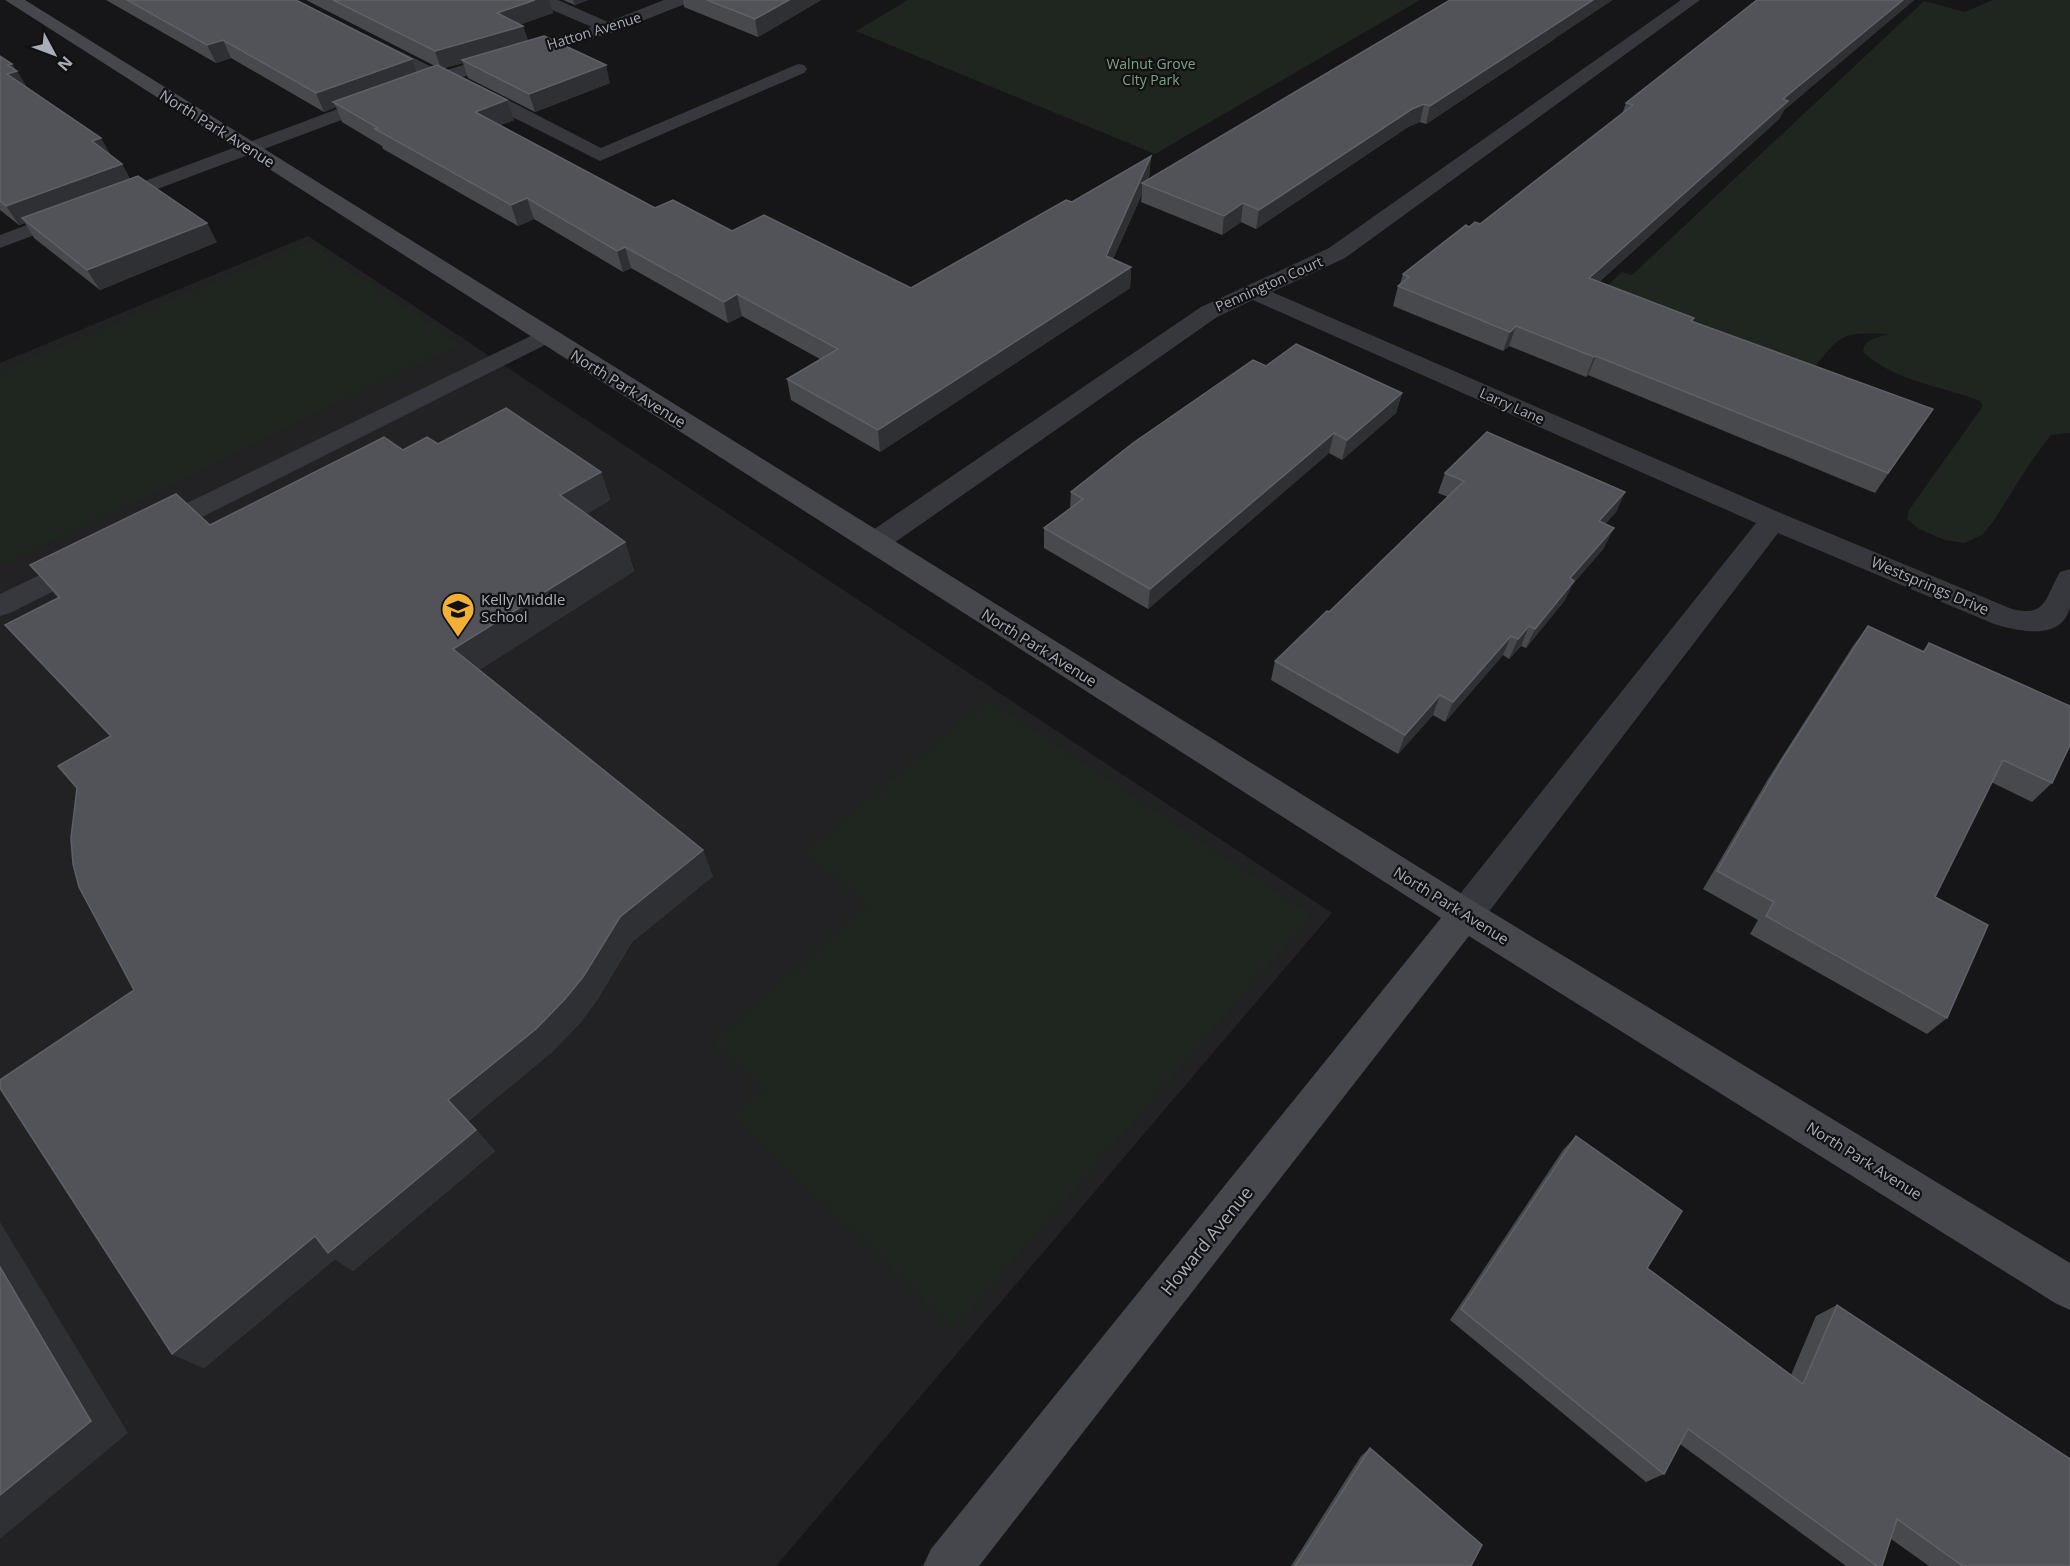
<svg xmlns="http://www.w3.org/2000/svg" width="2070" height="1566" viewBox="0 0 2070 1566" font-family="'Open Sans',sans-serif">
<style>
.built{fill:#222225}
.green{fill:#1e261f}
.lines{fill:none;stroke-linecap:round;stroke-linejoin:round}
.lane{fill:#37383d;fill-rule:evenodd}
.street{fill:#37383d;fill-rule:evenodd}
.secondary{fill:#45474d;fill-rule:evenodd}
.wall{fill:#47494d}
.shaded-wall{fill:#2f3033}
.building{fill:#525359;stroke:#5f6168;stroke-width:1.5}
.labels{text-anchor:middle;stroke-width:4.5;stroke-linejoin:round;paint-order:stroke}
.far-street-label{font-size:14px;fill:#a8adb8;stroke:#111113}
.far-park-label{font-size:14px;fill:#7fa381;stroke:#111113}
.street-label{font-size:15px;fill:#a8adb8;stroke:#111113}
.poi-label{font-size:15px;fill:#a8adb8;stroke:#111113;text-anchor:start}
.near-street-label{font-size:18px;fill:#a8adb8;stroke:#111113}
</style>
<rect width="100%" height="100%" fill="#161618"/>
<!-- built -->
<path class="built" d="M308,236l1024,677 -556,653h-776v-1203z"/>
<!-- green -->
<g class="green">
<path d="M908,0h512l-265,154 -299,-123z"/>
<path d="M1993,0h77v433l-19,2 -21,28 -37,59 -11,13 -18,8 -19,-3 -26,-11 -12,-10 2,-9 74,-104 -3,-5c-39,-15 -86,-20 -117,-49l1,-6 6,-6 17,-6c-49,-2 -45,1 -76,37l-211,-79 22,-20 10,3 292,-274 41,11z"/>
<path d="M309,242l151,102 -460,224v-197z"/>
<path d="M988,699l324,216 -358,415 -221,-213 30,-28 -51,-47 156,-137 -64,-52z"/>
</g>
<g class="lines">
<!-- lane -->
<g class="lane">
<path d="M375,39l71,35 3,4 -3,4h-12l-65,-34 -3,-4 3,-4z"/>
<path d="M798,64l6,1 3,4 -3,4 -204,88 -135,-68 -2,-4 2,-4h14l122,63z"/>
<path d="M545,329l8,2 4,5 -4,5 -389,195 -10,3 -10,-3 -4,-6 4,-6z"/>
<path d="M86,553l10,3 4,7 -4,7 -86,43 -10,3v-22z"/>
</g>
<!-- street -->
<g class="street">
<path d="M536,0h22l50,22 56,-22h23l-2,4 -71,28 -179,53 -435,163v-13l423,-158 169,-50 -54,-23z"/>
<path d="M1681,0h19l-355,258 -73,34 511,222 229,95c35,9 33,-12 48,-37l10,-3c0,12 0,26 0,38 -8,35 -53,24 -76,17l-216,-91 -300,393 -13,4 -13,-4 -5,-11 5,-11 304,-381 -503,-223 -36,17 -333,233 -10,2 -10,-2 -4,-7 4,-7 337,-229 128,-59z"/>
</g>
<!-- secondary -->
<path class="secondary" d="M5,0h20l1453,904 592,359v47l-15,-7 -586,-367 -490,630h-56l8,-17 510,-631z"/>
</g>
<!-- wall -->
<g class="wall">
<path d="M106,0h190l116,59 5,14 18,-7 -129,-66h243l4,13 -33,11 3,2 5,15 82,42 -75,29 -67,-34 -5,-15 -19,5 63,32 7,20 -14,5 155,83 256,80 161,-86 79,-46 -2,21 -1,2 408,-141 -130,86 -6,-2 -12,5 -152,102 -15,-7 -19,13 -81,-33 1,-8 -29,65 18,8 -1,21 -250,164 -89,-52 -4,-21 33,-20 -78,-43 -14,7 -97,-55 -8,4 -89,-53 -16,7 -135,-77 -1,-3 -40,-24 -6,-15 -12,5 -93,-54 -15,5z"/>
<path d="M563,0h25l-13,5z"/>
<path d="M683,0h138l-63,37 -74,-30z"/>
<path d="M1757,0h157l-130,110 -5,9 -180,163 95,36 -2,3 227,108 -44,64 -287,-118 -2,2 -77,-31 -6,5 -110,-45 5,-20 2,-2 3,-10 66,-47 11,-3 142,-110 4,-11z"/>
<path d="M0,56l12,8 15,24 95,76 8,15 87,63 -117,48 -66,-52 -9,-15 -6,2 -19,-15z"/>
<path d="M1266,366l136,27 -6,20 -54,47 -13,-7 -181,156 -104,-61v-20l26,-20 1,-16z"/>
<path d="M438,444l163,28 9,28 -24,14 39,28 9,29 -155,99 234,206 -81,66 -35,58 -17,23 -28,29 -84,69 27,30 -142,120 -18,-12 -131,109 -32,-14 -38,-364 -24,-254 -105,-111 53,-27 -28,-33 180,-40 193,-75z"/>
<path d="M1445,473l180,19 -9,20 -11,12 -1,24 -32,37 -7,15 -39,48 -5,-2 -12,13 -6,-4 -58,67 -12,-7 -35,39 -127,-74 4,-19 54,-49 119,-115 -10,-4z"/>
<path d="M1868,626l55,25 6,-8 123,140 -20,19 -41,-20 -56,115 12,121 -20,16 -177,-100 8,-14 -55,-31 65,-110 85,-133z"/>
<path d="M1576,1136l71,132 144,107 25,-59 21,-11 233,261h-141l-38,-27 -9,27h-36l-166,-122 -16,30 -18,8 -196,-162 113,-170z"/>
<path d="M1370,1448l101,118h-180l70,-110z"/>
</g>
<!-- shaded-wall -->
<g class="shaded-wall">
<path d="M535,0h14l4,13 -50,18 -6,-18z"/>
<path d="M573,0h15l-13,5z"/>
<path d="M789,0h32l-63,37 -3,-18z"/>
<path d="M1593,0h20l-187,124 4,-18z"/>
<path d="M1903,0h11l-130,110 -5,9 -197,178 7,-19 194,-179z"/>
<path d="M523,26l6,17 -67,17 1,3 -22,6 -6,-18z"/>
<path d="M223,40l8,18 -15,5 -9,-18z"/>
<path d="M412,59l6,17 -85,26 3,5 -12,5 -8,-19z"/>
<path d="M12,64l4,7h1l11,18 -21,-15 1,-9z"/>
<path d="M606,65l4,18 -75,29 -6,-18z"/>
<path d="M507,100l7,20 -32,12 -7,-20z"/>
<path d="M1424,104l-4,18 -12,5 -152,102 3,-19 153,-101z"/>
<path d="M101,138l11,19 -20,-16z"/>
<path d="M1151,156l-2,21 -3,7 -4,-1v11l-37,83 1,-21z"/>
<path d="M122,164l10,19 -110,35 3,5 -6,2 -13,-19z"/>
<path d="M527,198l7,21 -16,7 -7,-21z"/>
<path d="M1243,203l-2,19 -19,13 2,-19z"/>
<path d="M207,223l10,19 -117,48 -13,-20z"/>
<path d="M625,247l6,21 -8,4 -6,-21z"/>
<path d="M1131,267l-1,21 -250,164 -2,-22z"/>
<path d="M737,294l5,22 -14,7 -4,-21z"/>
<path d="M1516,326l-7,20 -6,5 7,-19z"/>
<path d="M1596,356l-8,19 -2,2 8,-20z"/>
<path d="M1402,393l-6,20 -54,47 5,-20z"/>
<path d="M1334,433l-5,20 -181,156 2,-20z"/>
<path d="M601,472l9,28 -39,24 -11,-29z"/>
<path d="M1625,492l-9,20 -27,29 10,-20z"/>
<path d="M1614,528l-10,20 -32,37 -7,15 -39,48 9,-19 35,-51z"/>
<path d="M625,542l9,29 -166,106 -15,-28z"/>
<path d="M1529,626l-8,20 -12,13 9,-20z"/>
<path d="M1511,636l-8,19 -58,67 8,-20z"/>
<path d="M1440,695l-7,20 -35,39 7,-19z"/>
<path d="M703,850l10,26 -81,66 -35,58 -17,23 -28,29 -84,70 -20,-22 172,-183z"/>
<path d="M476,1130l19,21 -142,120 -18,-12 -131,109 -32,-14 143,-118z"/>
<path d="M0,1222l128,211 -127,105h-1z"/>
</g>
<!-- building -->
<g class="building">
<path d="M127,0h169l116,59 -96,34 -93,-53 -16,5z"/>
<path d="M333,0h202l-38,13 26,13 -88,25z"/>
<path d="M707,0h82l-34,19z"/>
<path d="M1450,0h143l-163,106 -6,-2 -12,5 -153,101 -16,-7 -19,13 -82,-33z"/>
<path d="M1757,0h146l-120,99 5,2 -199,177 105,40 -3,3 242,88 -45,64 -292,-117 -2,1 -78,-31 -6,6 -112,-46 11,-9 -6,-3 63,-49 3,2 6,-5 5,2 153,-119 -7,-2z"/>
<path d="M544,36l62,29 -77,29 -67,-34z"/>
<path d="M0,56l12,8 -4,1 9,6 -10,3 94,64 -9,3 30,23 -116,42 -6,-5z"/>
<path d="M437,65l70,35 -32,12 180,96 18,-8 59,31 32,-16 147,73 155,-88 6,2 79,-46 -45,100 25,11 -253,163 -91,-51 51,-30 -101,-55 -13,8 -99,-55 -8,4 -90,-53 -16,7 -136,-76 3,-1 -45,-26z"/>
<path d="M138,176l69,47 -120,47 -65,-52z"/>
<path d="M1296,344l106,49 -55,47 -13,-7 -184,156 -106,-61 39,-29 -12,-7 62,-49 120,-83 13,6z"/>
<path d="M506,408l95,64 -41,23 65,47 -172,107 250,201 -83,67 -37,60 -18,22 -29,30 -88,71 28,30 -148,123 -13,-17 -143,118 -172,-266v-8l134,-90 -55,-103 -6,-23 -2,-26 6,-50 -19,-22 53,-30 -106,-111 55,-28 -30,-32 146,-71 34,31 174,-88 19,13 24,-13 11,7z"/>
<path d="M1487,432l138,60 -26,29 15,7 -44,50 4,3 -39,48 -6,-3 -11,13 -7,-3 -58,66 -13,-7 -35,40 -130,-74 52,-50 2,1 135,-131 -19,-8z"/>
<path d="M1868,626l56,26 5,-9 141,63v39l-18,38 -49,-23 -68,137 53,28 -41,93 -181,-102 8,-14 -57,-31 65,-111z"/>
<path d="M1576,1136l106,75 -35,57 156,116 34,-79 233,154v107h-107l-66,-47 -15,47h-5l-189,-137 -24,45 -203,-165z"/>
<path d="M0,1267l91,154 -91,74z"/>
<path d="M1370,1448l112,97 -11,21h-176z"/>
</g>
<!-- icons -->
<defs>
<g id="school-pin" transform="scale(1.725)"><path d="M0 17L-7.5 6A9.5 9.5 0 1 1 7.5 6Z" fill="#f2b134" stroke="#111113"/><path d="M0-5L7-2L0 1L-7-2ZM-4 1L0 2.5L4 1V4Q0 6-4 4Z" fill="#111"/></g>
</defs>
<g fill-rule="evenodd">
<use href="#school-pin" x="458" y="609"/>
</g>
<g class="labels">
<!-- far-street labels -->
<g class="far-street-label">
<text transform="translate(594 31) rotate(-17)" y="5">Hatton Avenue</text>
<text transform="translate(1269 284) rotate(-24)" y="5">Pennington Court</text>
<text transform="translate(1512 406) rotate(24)" y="5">Larry Lane</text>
</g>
<!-- far-park labels -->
<g class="far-park-label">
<text x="1151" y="69">Walnut Grove<tspan x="1151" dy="16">City Park</tspan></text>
</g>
<!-- street labels -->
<g class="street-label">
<text transform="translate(217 129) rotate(32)" y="5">North Park Avenue</text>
<text transform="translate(628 389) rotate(32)" y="5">North Park Avenue</text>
<text transform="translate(1930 586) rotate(23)" y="5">Westsprings Drive</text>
<text transform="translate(1039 648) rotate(32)" y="5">North Park Avenue</text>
<text transform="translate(1451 906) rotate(32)" y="5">North Park Avenue</text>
<text transform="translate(1864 1161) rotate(32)" y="5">North Park Avenue</text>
</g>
<!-- poi labels -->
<g class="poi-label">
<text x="481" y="605">Kelly Middle<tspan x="481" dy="17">School</tspan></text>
</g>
<!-- near-street labels -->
<g class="near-street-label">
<text transform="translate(1207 1241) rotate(-51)" y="6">Howard Avenue</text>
</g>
</g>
<!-- north arrow -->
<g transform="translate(54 54) rotate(131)" stroke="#111113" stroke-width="4.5" paint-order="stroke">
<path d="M0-4.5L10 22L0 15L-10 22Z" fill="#a8adb8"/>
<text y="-9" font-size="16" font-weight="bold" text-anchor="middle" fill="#a8adb8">N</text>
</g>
</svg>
